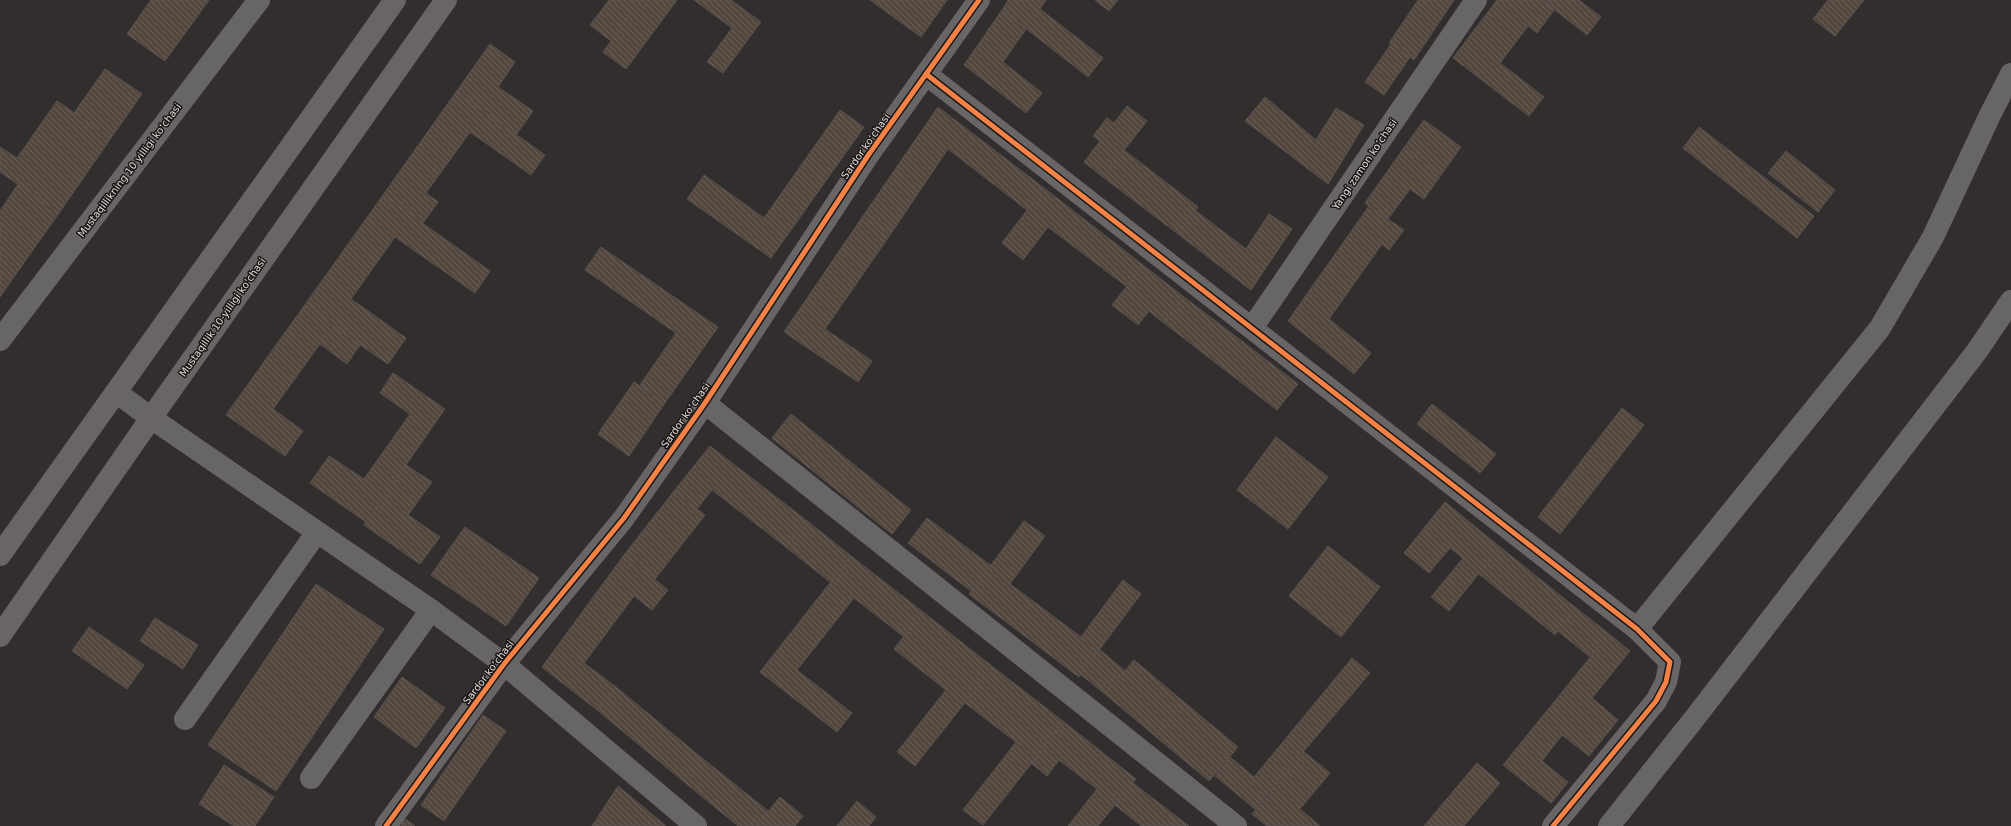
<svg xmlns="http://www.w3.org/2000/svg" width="2011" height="826" viewBox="0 0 2011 826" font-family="'DejaVu Sans',sans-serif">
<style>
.building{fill:url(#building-back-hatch);stroke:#565251}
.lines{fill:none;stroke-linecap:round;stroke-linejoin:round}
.minor{stroke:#676565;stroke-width:22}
.major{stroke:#696565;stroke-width:22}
.cycleway-casing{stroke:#1a1615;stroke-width:8}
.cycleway{stroke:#f48246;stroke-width:5}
.labels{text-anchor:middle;stroke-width:3;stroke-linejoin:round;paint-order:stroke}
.street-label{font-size:10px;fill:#e3dcdb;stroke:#1a1615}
</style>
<defs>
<pattern id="building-back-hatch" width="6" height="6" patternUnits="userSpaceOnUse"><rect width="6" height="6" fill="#54483e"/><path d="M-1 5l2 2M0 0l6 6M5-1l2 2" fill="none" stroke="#6c6259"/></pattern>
</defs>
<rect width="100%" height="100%" fill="#332e2e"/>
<!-- building -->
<g class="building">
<path d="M151,0h58l-44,61 -38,-27z"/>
<path d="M609,0h32l-30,41 -21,-16z"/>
<path d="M641,0h36l-51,69 -23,-17z"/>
<path d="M694,0h37l30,22 -38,51 -16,-11 25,-34z"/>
<path d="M870,0h77l-26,37z"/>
<path d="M1008,0h38l-6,9 63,49 -15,19 -86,-67z"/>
<path d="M1095,0h23l-9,11z"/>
<path d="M1418,0h36l-40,60 -25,-17z"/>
<path d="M1497,0h45l12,10 -17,23 -9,-7 -28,37 44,34 -15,19 -76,-58z"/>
<path d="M1542,0h37l22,17 -14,18z"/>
<path d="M1828,0h36l-29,36 -22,-17z"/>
<path d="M1002,10l24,19 -23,33 39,31 -16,20 -62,-48z"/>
<path d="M490,44l25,18 -17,25 35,24 -17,24 -60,-43z"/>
<path d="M1391,44l19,13 -26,38 -19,-13z"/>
<path d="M105,69l37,25 -31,44 -37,-25z"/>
<path d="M456,92l89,63 -14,20 -61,-43 -44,61 12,9 -15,21 -40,-28z"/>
<path d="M1265,97l51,43 20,-32 28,17 -36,59 -83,-63z"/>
<path d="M57,101l54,37 -52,75 -59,-41v-25l17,11z"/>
<path d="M1127,106l20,15 -44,56 -19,-15 16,-21 -7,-5 14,-18 7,5z"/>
<path d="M938,107l106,81 -17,22 -79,-61 -58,86 -27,-19z"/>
<path d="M840,110l24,17 -93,131 -84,-59 17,-24 60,43z"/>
<path d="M1424,120l37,27 -20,28 -38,-26z"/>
<path d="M1699,127l115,89 -17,22 -114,-90z"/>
<path d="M1403,149l38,26 -17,24 -14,-10 -22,30 -23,-16z"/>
<path d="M1124,150l74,57 -20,27 -75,-57z"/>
<path d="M1786,151l49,39 -17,22 -50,-39z"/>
<path d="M18,184l41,29 -50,71 -9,-6v-67z"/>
<path d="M1044,188l99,77 -17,21 -78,-59 -25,33 -21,-17z"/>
<path d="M383,195l107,76 -15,22 -80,-56 -44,62 55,39 -18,26 -84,-58z"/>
<path d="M1369,206l35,24 -15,20 -7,-6 -53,75 42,34 -17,21 -66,-53z"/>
<path d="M1196,211l50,38 23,-35 23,15 -41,61 -73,-56z"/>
<path d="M863,216l27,19 -65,94 47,32 -14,21 -74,-50z"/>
<path d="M601,247l117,80 -53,76 -25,-18 36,-52 -91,-63z"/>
<path d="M1143,265l41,32 -20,26 -15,-12 -11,14 -26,-20z"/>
<path d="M0,278l9,6 -9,13z"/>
<path d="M1184,297l114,87 -21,26 -113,-87z"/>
<path d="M304,306l56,39 -13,19 -27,-20 -47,65 30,22 -18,25 -59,-41z"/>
<path d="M393,373l52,36 -79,113 -56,-39 19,-27 35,23 46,-65 -30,-21z"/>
<path d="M634,382l31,21 -36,53 -31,-22z"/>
<path d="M1432,404l64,50 -16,19 -63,-49z"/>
<path d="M1622,408l22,17 -84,109 -22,-17z"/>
<path d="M791,414l62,50 -19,24 -62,-50z"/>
<path d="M1276,437l52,40 -40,52 -51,-39z"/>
<path d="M710,446l96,74 -20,27 -74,-57 -15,19 -23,-18z"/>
<path d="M853,464l58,46 -19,24 -58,-46z"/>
<path d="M406,465l26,17 -24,33 32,22 -20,27 -56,-39z"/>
<path d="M674,491l31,24 -50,64 -31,-24z"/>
<path d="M1445,502l55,45 -51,64 -18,-14 32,-39 -13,-10 -21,25 -25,-20z"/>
<path d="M927,518l63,47 -19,26 -63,-48z"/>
<path d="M806,520l45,36 -21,26 -44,-35z"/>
<path d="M1024,521l21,15 -35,48 71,53 42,-57 18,14 -62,83 -110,-83z"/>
<path d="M465,527l74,51 -33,48 -75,-51z"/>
<path d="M1328,546l52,41 -39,50 -52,-41z"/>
<path d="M1500,547l76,61 -21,27 -76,-61z"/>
<path d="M624,555l44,35 -16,20 -18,-14 -50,67 32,24 -19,23 -55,-43z"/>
<path d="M851,556l72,56 -19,25 -50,-39 -57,72 55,43 -15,19 -77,-60z"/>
<path d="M316,584l68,45 -108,162 -68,-46z"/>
<path d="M1576,608l33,26 -19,23 -32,-26z"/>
<path d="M923,612l70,55 -78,99 -18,-14 49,-62 -52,-41z"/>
<path d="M155,618l43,27 -15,24 -43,-28z"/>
<path d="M89,627l55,38 -17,24 -55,-38z"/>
<path d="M1609,634l21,17 -38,47 26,22 -29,36 -27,-21 -20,26 26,21 -17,21 -48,-38z"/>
<path d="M1099,649l26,22 -20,23 -25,-20z"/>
<path d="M1352,658l18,15 -115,136 -40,-33 15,-19 24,20z"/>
<path d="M1134,660l50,42 -29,34 -50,-42z"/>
<path d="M993,667l71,55 -81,103 -20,-15 53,-68 -51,-39z"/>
<path d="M402,677l43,31 -29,40 -42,-31z"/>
<path d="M616,687l86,71 -19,23 -86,-71z"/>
<path d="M1184,702l54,45 -29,34 -54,-45z"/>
<path d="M483,715l23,16 -62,90 -23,-16z"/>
<path d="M1064,722l72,57 -38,47h-30l29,-37 -38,-29 -12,16 -16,-13z"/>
<path d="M1304,752l26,21 -30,36 20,17h-53l-15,-12z"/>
<path d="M702,758l66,53 -12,15h-18l-55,-45z"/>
<path d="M1477,763l23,20 -36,43h-40z"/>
<path d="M224,765l50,32 -19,29h-21l-35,-22z"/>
<path d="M1133,783l56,43h-48l-26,-21z"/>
<path d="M618,786l23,19 25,21h-74z"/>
<path d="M780,797l23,19 -8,10h-39z"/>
<path d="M857,801l19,16 -7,9h-32z"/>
<path d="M405,819l10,7h-14z"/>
</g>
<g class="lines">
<!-- minor -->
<g class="minor">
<path d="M926,74l711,555 33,33 -4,20 -10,19 -103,125"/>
<path d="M1252,328l224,-328"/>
<path d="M0,340l259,-340"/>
<path d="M116,392l35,26 280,192 73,54 192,162"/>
<path d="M705,403l531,423"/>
<path d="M1637,629l243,-301 53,-91 57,-122 21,-41"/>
<path d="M185,719l132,-187"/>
<path d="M311,778l120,-168"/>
<path d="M386,826l118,-162 120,-146 81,-115 164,-249 110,-154"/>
<path d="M1609,826l85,-107 283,-368 34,-50"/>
</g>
<!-- major -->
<g class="major">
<path d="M0,555l395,-555"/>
<path d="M0,636l151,-218 295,-418"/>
</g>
<!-- cycleway casing -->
<g class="cycleway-casing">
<g id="cycleway">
<path d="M926,74l711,555 33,33 -4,20 -10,19 -103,125"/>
<path d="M386,826l118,-162 120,-146 81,-115 164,-249 110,-154"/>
</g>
</g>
<!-- cycleway -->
<use href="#cycleway" class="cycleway"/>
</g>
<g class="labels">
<!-- street labels -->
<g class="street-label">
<text transform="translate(865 146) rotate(-55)" y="4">Sardor koʻchasi</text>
<text transform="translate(1364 164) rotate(-56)" y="4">Yangi zamon koʻchasi</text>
<text transform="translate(129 170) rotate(-53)" y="4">Mustaqillikning 10 yilligi koʻchasi</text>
<text transform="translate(222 317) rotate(-55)" y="4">Mustaqillik 10-yilligi ko'chasi</text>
<text transform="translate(685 415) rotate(-55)" y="4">Sardor koʻchasi</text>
<text transform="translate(488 672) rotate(-53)" y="4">Sardor koʻchasi</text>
</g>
</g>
</svg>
